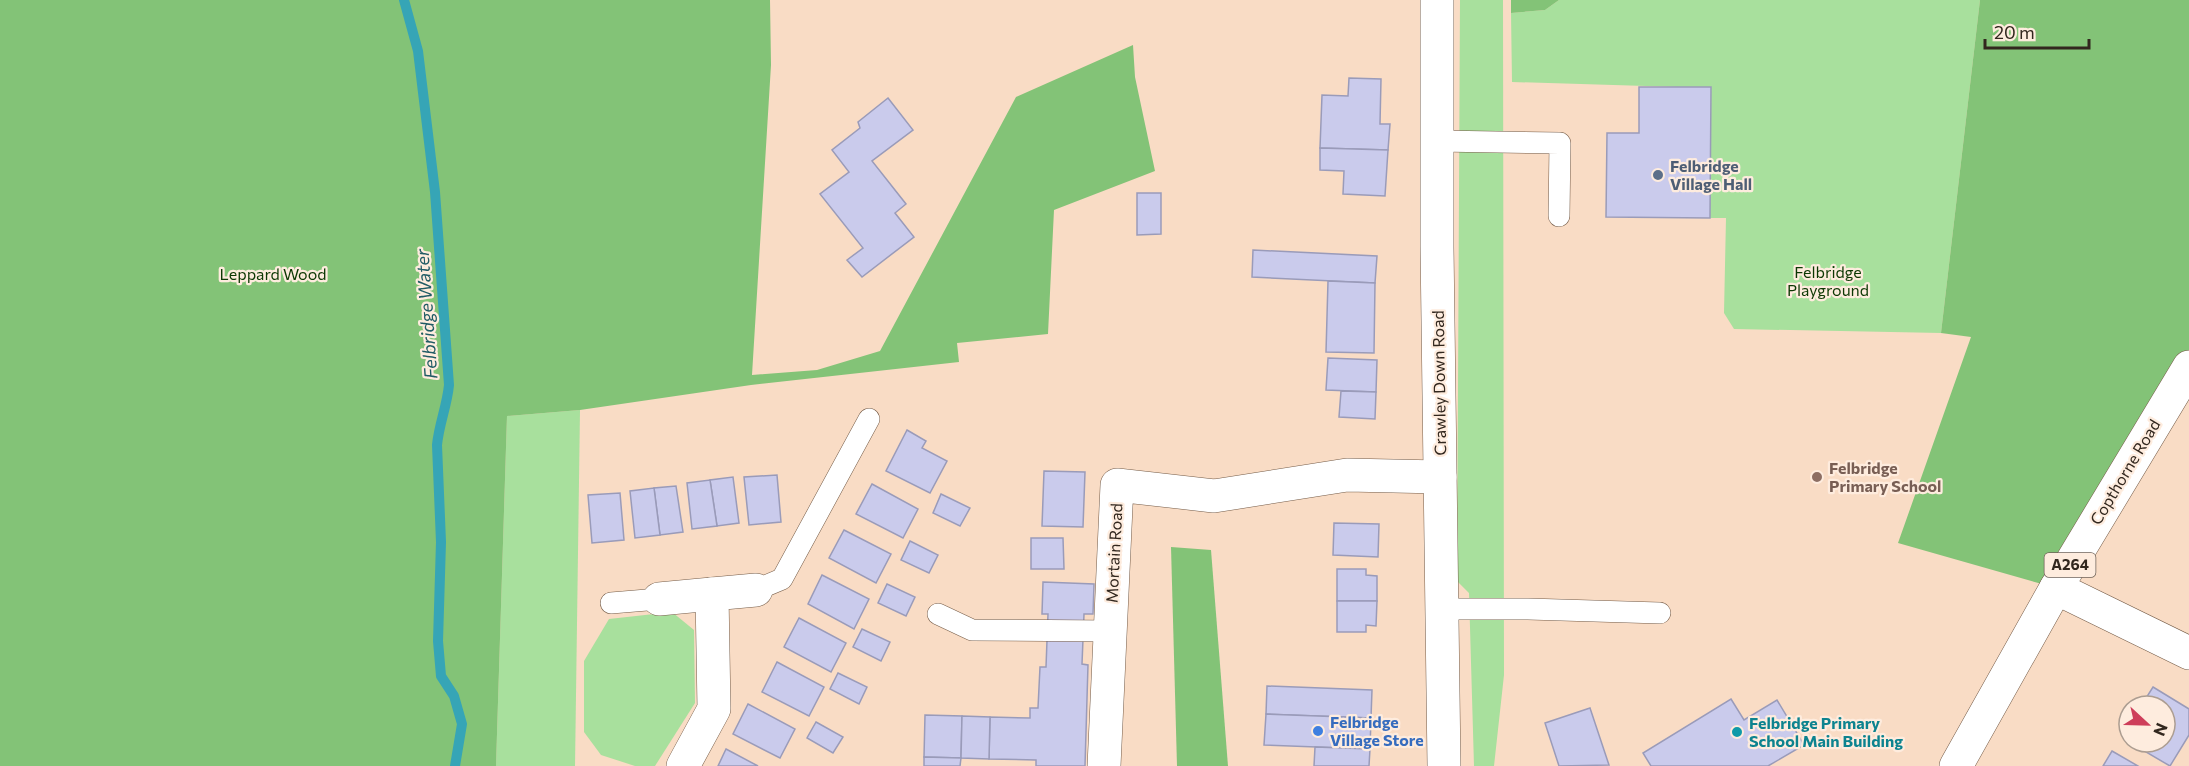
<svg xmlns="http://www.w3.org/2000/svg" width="2189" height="766" viewBox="0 0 2189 766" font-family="Commissioner,sans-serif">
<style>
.green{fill:#a8e09d}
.forest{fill:#83c377}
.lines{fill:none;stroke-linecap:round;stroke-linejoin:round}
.stream{stroke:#36a5b6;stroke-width:10}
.building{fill:#cacbec;stroke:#9a9bb9;stroke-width:1.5}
.service-casing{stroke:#755c48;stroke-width:22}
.minor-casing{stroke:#755c48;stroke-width:34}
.tertiary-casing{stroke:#755c48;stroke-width:34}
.trunk-casing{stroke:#755c48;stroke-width:34}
.service{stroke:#fff;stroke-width:21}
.minor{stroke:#fff;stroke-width:33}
.tertiary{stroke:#fff;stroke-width:33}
.trunk{stroke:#fff;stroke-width:33}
.service-dot{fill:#5c6f8a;stroke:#feecde;stroke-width:2}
.education-dot{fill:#8d6e63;stroke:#feecde;stroke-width:2}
.shop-dot{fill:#3f7fe0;stroke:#feecde;stroke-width:2}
.culture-dot{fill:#0f9aa8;stroke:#feecde;stroke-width:2}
.labels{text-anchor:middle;stroke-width:4.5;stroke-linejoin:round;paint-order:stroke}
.shield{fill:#feecde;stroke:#6f6258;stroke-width:1.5}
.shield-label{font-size:15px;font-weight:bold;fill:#32271e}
.service-label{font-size:16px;font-weight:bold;fill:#4e5e75;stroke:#feecde;text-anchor:start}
.park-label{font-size:16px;fill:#0c3803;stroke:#feecde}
.street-label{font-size:16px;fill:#32271e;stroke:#feecde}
.education-label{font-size:16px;font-weight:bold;fill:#785e54;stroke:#feecde;text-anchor:start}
.shop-label{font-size:16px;font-weight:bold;fill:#366cbe;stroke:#feecde;text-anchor:start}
.culture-label{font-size:16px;font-weight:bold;fill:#0d838f;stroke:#feecde;text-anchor:start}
.water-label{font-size:18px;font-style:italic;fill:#205b65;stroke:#feecde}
</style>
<rect width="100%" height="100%" fill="#f9dcc5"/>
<!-- green -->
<g class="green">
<path d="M1460,0h43l1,675 -10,91h-20l-5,-173 -12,-12z"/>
<path d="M1559,0h421l-39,333 -207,-4 -10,-16 2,-95h-16l1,-130 -199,-6 -1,-69 34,-3z"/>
<path d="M580,410l-5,356h-79l11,-350z"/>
<path d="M672,612l22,18 1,73 -40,63h-20l-34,-11 -17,-23v-71l25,-42z"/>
</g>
<!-- forest -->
<g class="forest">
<path d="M0,0h770l1,65 -19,310 65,-5 63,-19 136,-254 117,-52 2,32 20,94 -101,39 -6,124 -91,9 2,19 -208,23 -171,25 -73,6 -11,350h-496z"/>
<path d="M1511,0h48l-14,10 -34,3z"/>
<path d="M1980,0h209v367l-133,221 -158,-45 73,-206 -30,-4z"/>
<path d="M1171,547l40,3 17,216h-51z"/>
</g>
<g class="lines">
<!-- stream -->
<path class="stream" d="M404,0l14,51 17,141 14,193c-2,21 -10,39 -12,60l4,97 -3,99 3,35 13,20 8,28 -7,42"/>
</g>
<!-- building -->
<g class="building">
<path d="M1349,78l32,1 -1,45h10l-2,26 -68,-2 2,-53 26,1z"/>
<path d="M1639,87h72l-1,131 -104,-1 1,-84h32z"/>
<path d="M888,98l25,32 -41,31 34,43 -11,9 19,24 -52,40 -15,-17 16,-12 -43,-54 29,-22 -17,-22 28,-22 -2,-6z"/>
<path d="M1320,148l68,2 -3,46 -42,-2 1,-23 -24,-1z"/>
<path d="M1137,193h24v41l-24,1z"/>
<path d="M1253,250l124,6 -2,27 -123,-6z"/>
<path d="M1328,281l47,2 -1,70 -48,-1z"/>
<path d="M1328,358l49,2 -1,32 -50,-2z"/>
<path d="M1341,391l35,1 -1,27 -36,-2z"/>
<path d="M907,430l19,11 -4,7 25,13 -17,32 -44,-22z"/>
<path d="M1044,471l41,1 -2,55 -41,-1z"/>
<path d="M777,475l4,47 -32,3 -5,-48z"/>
<path d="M733,477l6,46 -22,3 -7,-46z"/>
<path d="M710,480l7,46 -25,3 -5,-46z"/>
<path d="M872,484l46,25 -15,29 -47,-24z"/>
<path d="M676,486l7,46 -23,3 -6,-47z"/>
<path d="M654,488l6,47 -25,3 -5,-47z"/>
<path d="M620,493l4,47 -32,3 -4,-48z"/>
<path d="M941,494l29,14 -10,18 -27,-13z"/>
<path d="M1334,523l45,1 -1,33 -45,-2z"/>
<path d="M844,530l47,24 -15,29 -47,-25z"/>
<path d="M1031,538h32l1,31h-33z"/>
<path d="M910,541l28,14 -9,18 -28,-13z"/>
<path d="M1337,569h29v6l11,1v25h-40z"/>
<path d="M822,575l47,24 -15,30 -46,-25z"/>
<path d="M1043,582l51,2 -1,30h-9l-2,50 6,1 -3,101h-49v-6l-47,-1 1,-42 40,1v-10h8l2,-41h6l2,-53h-6z"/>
<path d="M887,584l28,13 -9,19 -28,-13z"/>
<path d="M1337,601h40l-1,25 -10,-1v7h-29z"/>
<path d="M799,618l47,25 -15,29 -47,-25z"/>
<path d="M862,629l28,13 -9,19 -28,-14z"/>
<path d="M777,662l47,25 -15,29 -47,-24z"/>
<path d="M838,673l29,14 -8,17 -29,-15z"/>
<path d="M1267,686l105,4 -1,28 -105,-4z"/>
<path d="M2153,687l36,22v26l-19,31 -41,-24h36v-36h-24z"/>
<path d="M1731,699l13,21 33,-20 27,45 -36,21h-117l-8,-13z"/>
<path d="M748,704l47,25 -15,29 -47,-24z"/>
<path d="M1590,708l19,57 -50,1 -14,-43z"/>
<path d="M1266,714l105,4 -1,31 -106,-4z"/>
<path d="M925,715l37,1 -1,42 -37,-1z"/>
<path d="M962,716l28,1 -1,42 -28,-1z"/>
<path d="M816,722l27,15 -10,16 -26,-15z"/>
<path d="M1315,747l55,2 -1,17h-55z"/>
<path d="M726,749l32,17h-40z"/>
<path d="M2112,751l26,15h-35z"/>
<path d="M924,757l37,1 -1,8h-36z"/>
</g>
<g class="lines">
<!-- service casing -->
<g class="service-casing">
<g id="service">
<path d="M1438,141l122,2 -1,73"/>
<path d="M756,590l26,-11 87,-160"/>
<path d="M611,603l48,-4"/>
<path d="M1441,609h87l132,4"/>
<path d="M938,614l34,16 139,1"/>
</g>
</g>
<!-- minor casing -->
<g class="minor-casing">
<g id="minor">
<path d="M2056,588l133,65"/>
<path d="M659,599l53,-5"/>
<path d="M683,766l31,-57 -2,-115 44,-4"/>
<path d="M1104,766l13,-281 97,11 133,-21 93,2"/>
</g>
</g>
<!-- tertiary casing -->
<g class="tertiary-casing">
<path id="tertiary" d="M1437,0v247l7,519"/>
</g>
<!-- trunk casing -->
<g class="trunk-casing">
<path id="trunk" d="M1956,766l100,-178 133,-221"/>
</g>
<!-- service -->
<use href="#service" class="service"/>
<!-- minor -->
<use href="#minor" class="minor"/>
<!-- tertiary -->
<use href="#tertiary" class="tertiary"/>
<!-- trunk -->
<use href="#trunk" class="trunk"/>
</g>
<!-- markers -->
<circle class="service-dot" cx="1658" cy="175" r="6"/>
<circle class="education-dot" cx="1817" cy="477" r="6"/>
<circle class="shop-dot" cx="1318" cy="731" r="6"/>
<circle class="culture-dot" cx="1737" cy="732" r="6"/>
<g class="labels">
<!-- shield labels -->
<rect class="shield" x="2044.5" y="553" width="51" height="24" rx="4.5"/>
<g class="shield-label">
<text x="2070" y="570">A264</text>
</g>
<!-- service labels -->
<g class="service-label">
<text x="1670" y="172">Felbridge<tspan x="1670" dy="18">Village Hall</tspan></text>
</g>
<!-- park labels -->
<g class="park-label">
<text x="1828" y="278">Felbridge<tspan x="1828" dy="18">Playground</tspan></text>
<text x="273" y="280">Leppard Wood</text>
</g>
<!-- street labels -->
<g class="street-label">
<text transform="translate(1439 383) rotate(-91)" y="6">Crawley Down Road</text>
<text transform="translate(2125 472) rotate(-59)" y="6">Copthorne Road</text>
<text transform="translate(1114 553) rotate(-87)" y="6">Mortain Road</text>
</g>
<!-- education labels -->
<g class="education-label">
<text x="1829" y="474">Felbridge<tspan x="1829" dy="18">Primary School</tspan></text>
</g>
<!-- shop labels -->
<g class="shop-label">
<text x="1330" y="728">Felbridge<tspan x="1330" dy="18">Village Store</tspan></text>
</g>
<!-- culture labels -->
<g class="culture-label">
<text x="1749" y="729">Felbridge Primary<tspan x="1749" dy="18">School Main Building</tspan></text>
</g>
<!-- water labels -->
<g class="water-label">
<text transform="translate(427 314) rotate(-94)" y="6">Felbridge Water</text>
</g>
</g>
<!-- north arrow -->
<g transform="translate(2147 724) rotate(112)"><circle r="28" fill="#feecde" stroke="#ac9d91" stroke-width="1.5"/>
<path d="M0-4.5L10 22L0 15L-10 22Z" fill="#ce3e5a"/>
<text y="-9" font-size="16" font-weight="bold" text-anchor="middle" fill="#32271e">N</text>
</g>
<!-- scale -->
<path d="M1985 39v9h104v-9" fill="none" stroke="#32271e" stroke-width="3"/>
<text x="1994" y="39" font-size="18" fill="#32271e" stroke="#feecde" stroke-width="4.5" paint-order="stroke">20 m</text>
</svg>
